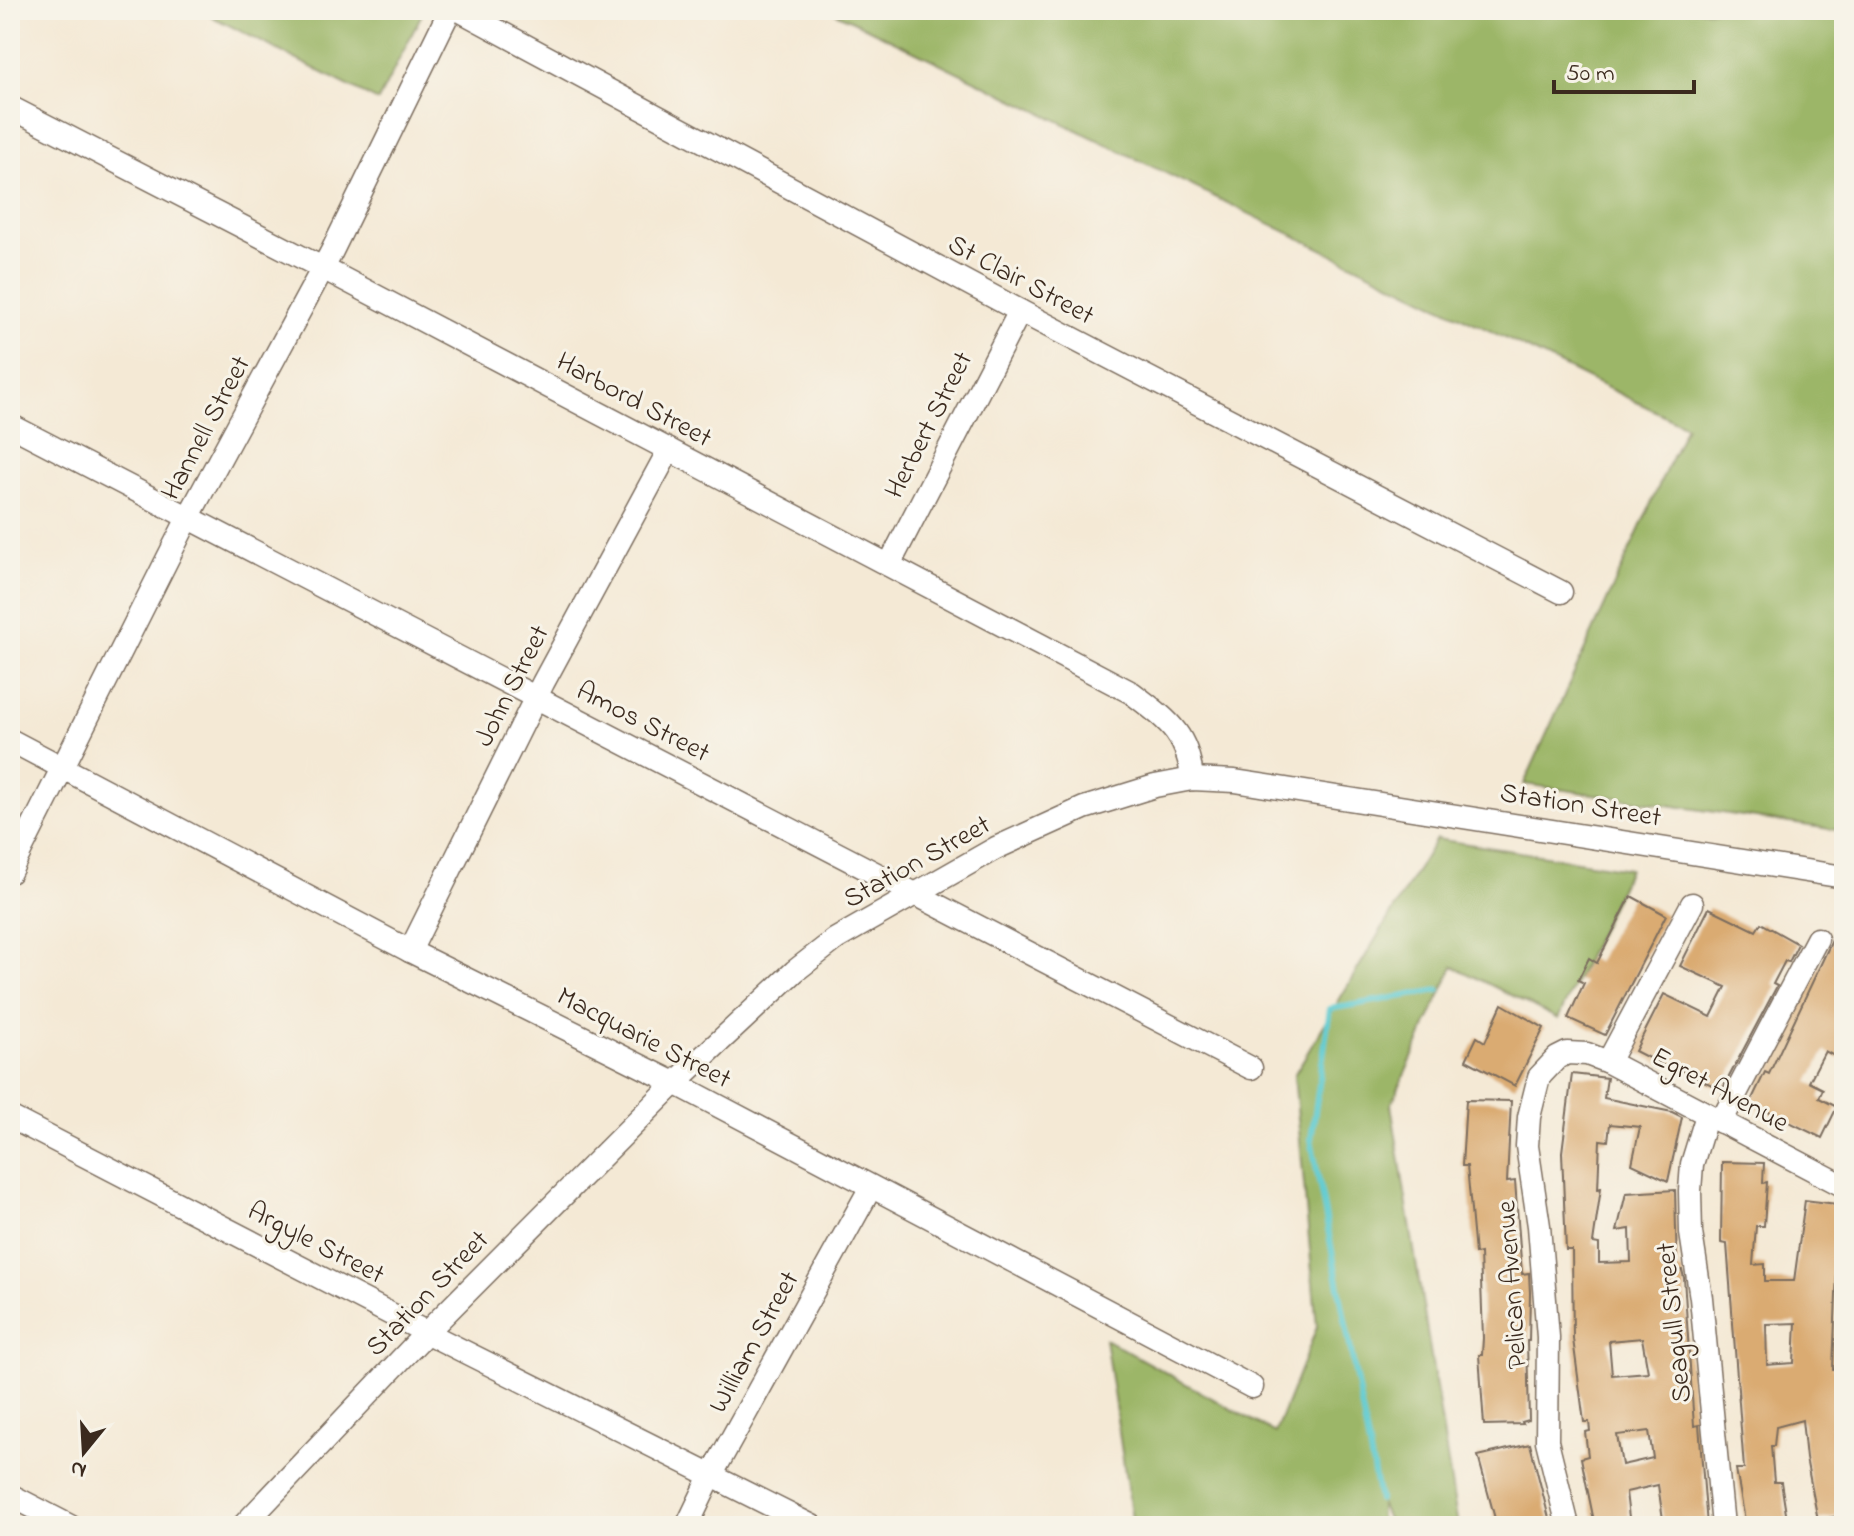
<svg xmlns="http://www.w3.org/2000/svg" width="1854" height="1536" viewBox="0 0 1854 1536" font-family="'Indie Flower',sans-serif">
<style>
.forest{fill:#9cb667;stroke:#6c7042;stroke-width:2}
.lines{fill:none;stroke-linecap:round;stroke-linejoin:round}
.stream{stroke:#5dcad0;stroke-width:6}
.building{fill:#daab72;fill-rule:evenodd}
.minor-casing{stroke:#7c6d5e;stroke-width:25}
.minor{stroke:#fff;stroke-width:22}
.labels{text-anchor:middle;stroke-width:6;stroke-linejoin:round;paint-order:stroke}
.street-label{font-size:28px;fill:#3b2a1e;stroke:#f7f3e8}
</style>
<rect width="100%" height="100%" fill="#f7f3e8"/>
<filter id="ink" filterUnits="userSpaceOnUse"><feTurbulence type="fractalNoise" baseFrequency=".0125" numOctaves="2"/><feDisplacementMap in="SourceGraphic" scale="16" xChannelSelector="R" yChannelSelector="G"/><feConvolveMatrix kernelMatrix="1 2 1 2 8 2 1 2 1" color-interpolation-filters="sRGB"/></filter>
<filter id="wash" filterUnits="userSpaceOnUse"><feTurbulence type="fractalNoise" baseFrequency=".006" numOctaves="4" result="noise"/><feDisplacementMap in="SourceGraphic" scale="32" xChannelSelector="R" yChannelSelector="G"/><feGaussianBlur stdDeviation="1.8" result="paint"/><feColorMatrix in="noise" values="0 0 0 0 0 0 0 0 0 0 0 0 0 0 0 0 0 1.4 0 .05"/><feComposite in="paint" operator="in"/></filter>
<g filter="url(#wash)">
<rect width="100%" height="100%" fill="#f4e9d5"/>
<!-- forest -->
<g class="forest">
<path d="M199,10h225l-46,91z"/>
<path d="M830,10h1014v821l-320,-47 162,-358z"/>
<path d="M1436,839l193,30 -71,150 -105,-53 -62,139 67,421h-68l-10,-23v23h-247l-28,-187 170,94 42,-106 -23,-252z"/>
</g>
<g class="lines">
<!-- stream -->
<path class="stream" d="M1379,1500l-68,-361 19,-130 109,-19"/>
</g>
<g id="blocks">
<!-- building -->
<g class="building">
<path d="M1631,896l35,19 -61,120 -37,-17 16,-35 -6,-3 11,-22 8,5z"/>
<path d="M1709,908l47,23 5,-8 37,21 -9,18 -4,-1 -12,23 4,2 -55,104 -53,-26 -1,4 -33,-17 29,-57 47,23 15,-30 -46,-21z"/>
<path d="M1844,915v146l-19,-10 -16,31 14,7 -4,9 18,9 -15,31 -72,-35 15,-31 4,2z"/>
<path d="M1502,1004l42,24 -29,58 -49,-26 11,-23 8,5z"/>
<path d="M1572,1074l35,4 -3,20 68,14 10,5 -14,64 -36,-17 8,-37 -30,-3 -2,17 -8,-1 -2,49 3,-1 -8,55 6,1v19l32,-1 -1,-33 -13,2 9,-38 49,-3 2,81 5,-1 2,8 10,148 5,-1 8,101h-43l-6,-41 -32,7 4,34h-35l-14,-68 7,-2 -3,-24 5,-1 -1,-9h-5l-11,-83 -1,-89h-6l-4,-98zM1642,1338l6,34 -36,3 -3,-34zM1649,1431l4,27 -31,7 -5,-30z"/>
<path d="M1466,1100l45,1 -4,81 8,-1 7,93 7,-1 1,20 -1,48h-2l2,79 -7,2 1,2 -39,1 -5,-70h3l1,-17 -3,-85 -5,1 -8,-88h-5z"/>
<path d="M1722,1162l42,1 -1,20 4,-1 -3,44h-8l-3,39 12,-1v17h29l11,-81 39,5v35l-4,32 -3,-1 -4,98h3l5,50 -2,1 3,32 2,-1v64l-26,5 -12,-62 -4,-38 -26,7 -2,19h-3l3,36h7l7,44h-42l-10,-57h8l-17,-225 -6,-1zM1796,1323l-2,40 -27,2 -1,-41z"/>
<path d="M1530,1444l21,82h-54l-19,-70z"/>
</g>
</g>
</g>
<g filter="url(#ink)">
<use href="#blocks" fill-opacity="0" stroke="#7c6d5e" stroke-width="2"/>
<g class="lines">
<!-- minor casing -->
<g class="minor-casing">
<g id="minor">
<path d="M459,10l561,301 541,281"/>
<path d="M10,107l326,168 796,418c35,27 56,40 60,86"/>
<path d="M10,425l1241,643"/>
<path d="M889,565l131,-254"/>
<path d="M10,740l400,211 265,132 577,304"/>
<path d="M10,872l179,-356 142,-263 119,-243"/>
<path d="M410,951l133,-268 126,-233"/>
<path d="M1608,1062l84,-158"/>
<path d="M1707,1115l-15,49 -2,27 1,42 10,65 22,228"/>
<path d="M10,1117l433,224 369,185"/>
<path d="M1721,1122l96,-183"/>
<path d="M10,1495l60,31"/>
<path d="M243,1526l184,-194 248,-249 120,-112 41,-32 160,-91 88,-40 71,-22 37,-7 43,2 609,96"/>
<path d="M687,1526l24,-50 160,-289"/>
<path d="M1568,1526l-21,-85 1,-104 -9,-111 -12,-80 2,-29 10,-40 18,-19 10,-5 20,1 21,8 236,124"/>
</g>
</g>
<!-- minor -->
<use href="#minor" class="minor"/>
</g>
</g>
<g class="labels">
<!-- street labels -->
<g class="street-label">
<text transform="translate(1022 278) rotate(28)" y="10">St Clair Street</text>
<text transform="translate(635 398) rotate(28)" y="10">Harbord Street</text>
<text transform="translate(927 424) rotate(-63)" y="10">Herbert Street</text>
<text transform="translate(204 427) rotate(-62)" y="10">Hannell Street</text>
<text transform="translate(510 685) rotate(-63)" y="10">John Street</text>
<text transform="translate(644 720) rotate(27)" y="10">Amos Street</text>
<text transform="translate(1581 803) rotate(9)" y="10">Station Street</text>
<text transform="translate(916 860) rotate(-29)" y="10">Station Street</text>
<text transform="translate(645 1036) rotate(27)" y="10">Macquarie Street</text>
<text transform="translate(1721 1088) rotate(28)" y="10">Egret Avenue</text>
<text transform="translate(317 1241) rotate(27)" y="10">Argyle Street</text>
<text transform="translate(1510 1285) rotate(-94)" y="10">Pelican Avenue</text>
<text transform="translate(426 1292) rotate(-46)" y="10">Station Street</text>
<text transform="translate(1672 1323) rotate(-96)" y="10">Seagull Street</text>
<text transform="translate(752 1341) rotate(-61)" y="10">William Street</text>
</g>
</g>
<!-- margin -->
<rect width="1854" height="1536" fill="none" stroke="#f7f3e8" stroke-width="40"/>
<!-- north arrow -->
<g transform="translate(84 1452) rotate(198)" stroke="#f7f3e8" stroke-width="6" paint-order="stroke">
<path d="M0-6L14 30L0 20L-14 30Z" fill="#3b2a1e"/>
<text y="-12" font-size="22" font-weight="bold" text-anchor="middle" fill="#3b2a1e">N</text>
</g>
<!-- scale -->
<path d="M1554 80v12h140v-12" fill="none" stroke="#3b2a1e" stroke-width="4"/>
<text x="1566" y="80" font-size="24" fill="#3b2a1e" stroke="#f7f3e8" stroke-width="6" paint-order="stroke">50 m</text>
</svg>
